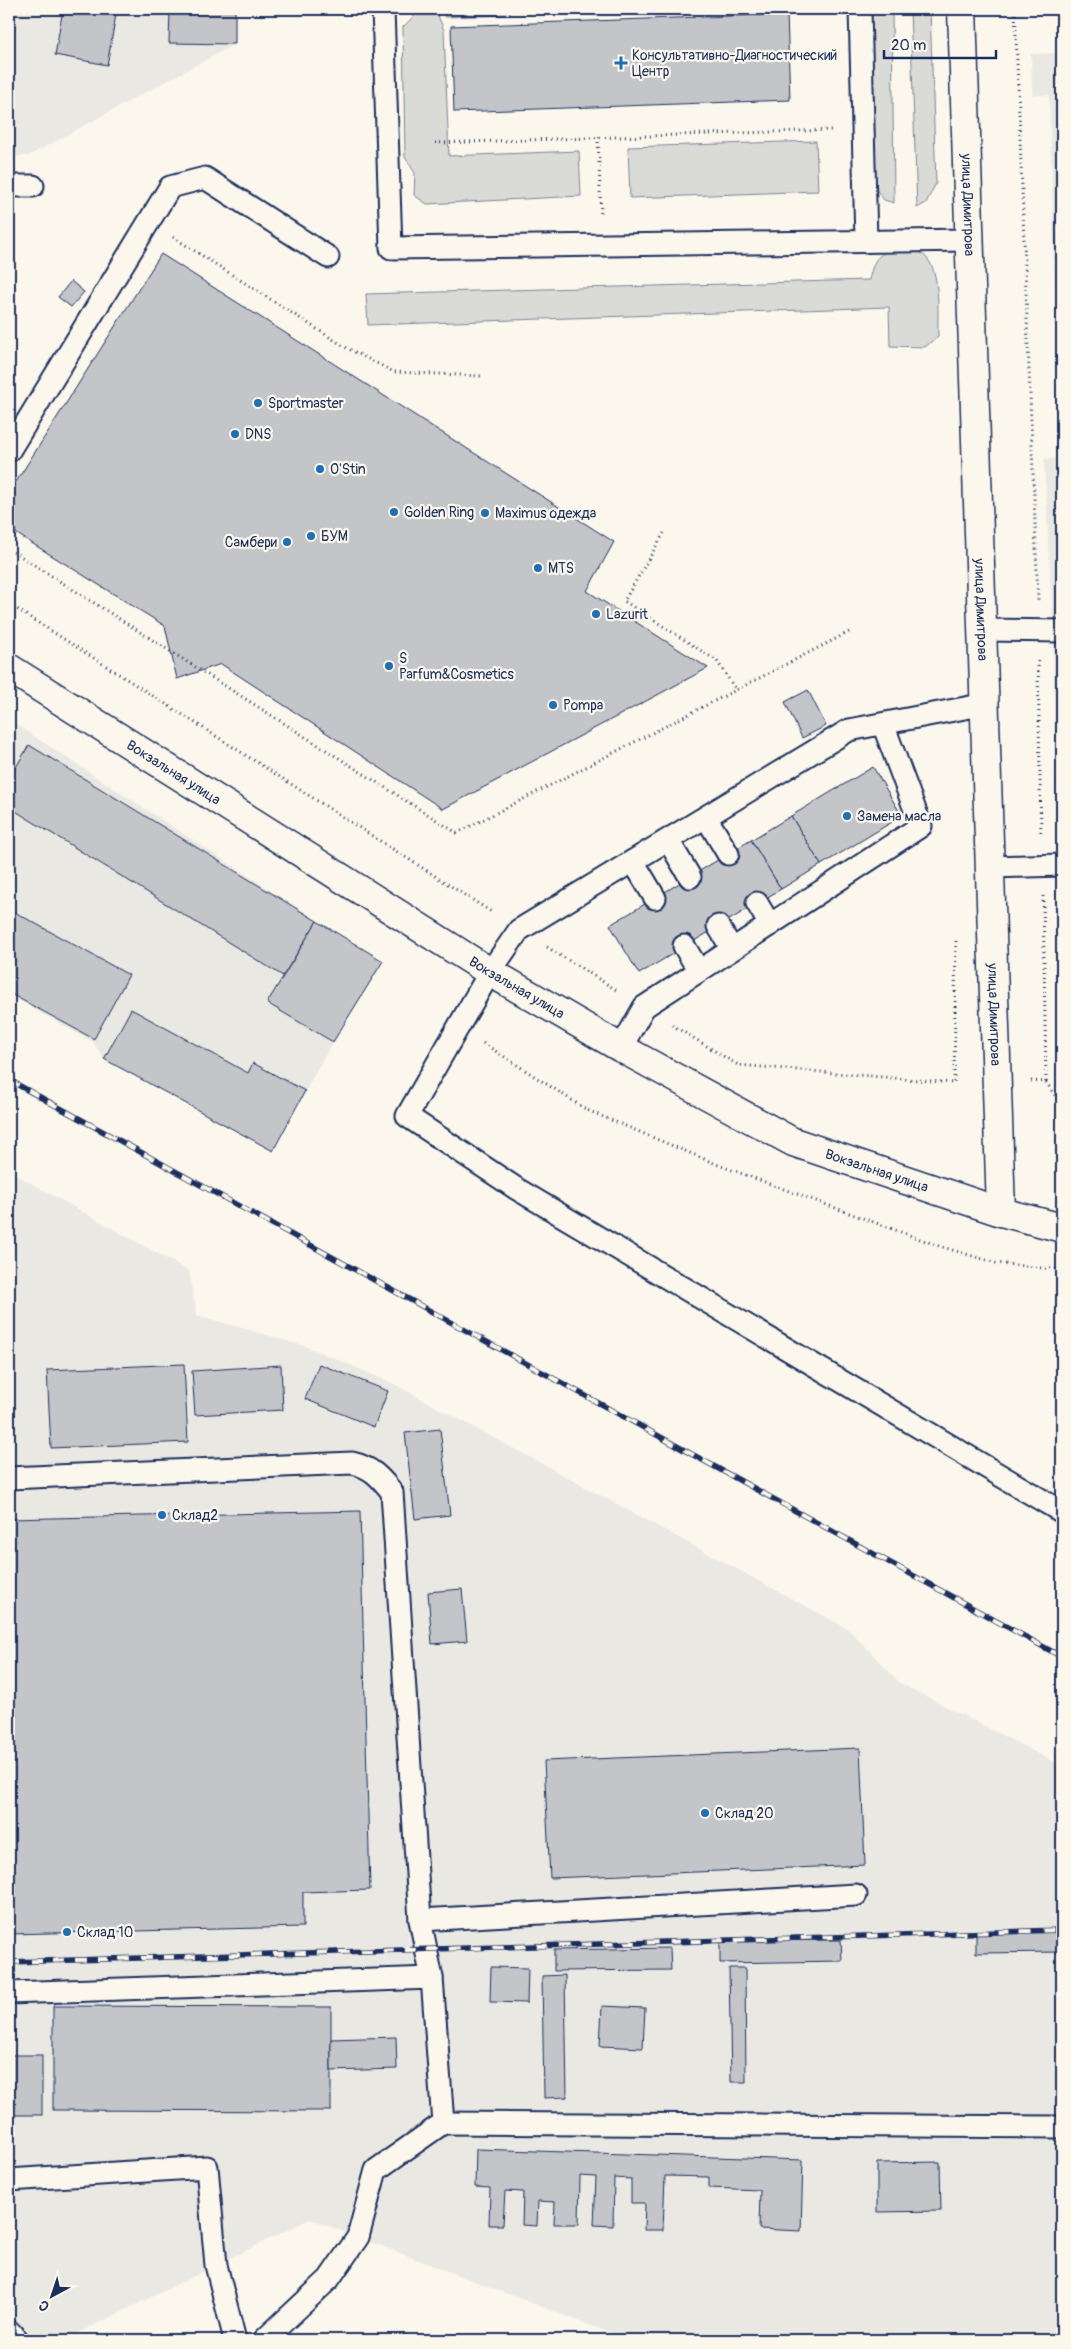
<svg xmlns="http://www.w3.org/2000/svg" width="1071" height="2349" viewBox="0 0 1071 2349" font-family="Pangolin,sans-serif">
<style>
.built{fill:#eae8e2}
.green{fill:#dadad7;stroke:#7a849a}
.building{fill:#c3c5c9;stroke:#1b2f5e}
.lines{fill:none;stroke-linecap:round;stroke-linejoin:round}
.service-casing{stroke:#1b2f5e;stroke-width:25}
.minor-casing{stroke:#1b2f5e;stroke-width:31}
.tertiary-casing{stroke:#1b2f5e;stroke-width:31}
.path{stroke:#1b2f5e;stroke-width:3;stroke-dasharray:1 4;stroke-linecap:butt}
.service{stroke:#fbf7ec;stroke-width:21}
.minor{stroke:#fbf7ec;stroke-width:28}
.tertiary{stroke:#fbf7ec;stroke-width:28}
.rail-casing{stroke:#1b2f5e;stroke-width:5.5}
.rail{stroke:#fbf7ec;stroke-width:4;stroke-dasharray:11;stroke-linecap:butt}
.poi-dot{fill:#1f6fb2;stroke:#fbf7ec;stroke-width:2}
.labels{text-anchor:middle;stroke-width:4.5;stroke-linejoin:round;paint-order:stroke}
.poi-label{font-size:14px;fill:#1b2f5e;stroke:#fbf7ec;text-anchor:start}
.street-label{font-size:14px;fill:#1b2f5e;stroke:#fbf7ec}
</style>
<rect width="100%" height="100%" fill="#fbf7ec"/>
<filter id="ink" filterUnits="userSpaceOnUse"><feTurbulence type="fractalNoise" baseFrequency=".02" numOctaves="2"/><feDisplacementMap in="SourceGraphic" scale="10" xChannelSelector="R" yChannelSelector="G"/><feConvolveMatrix kernelMatrix="1 2 1 2 8 2 1 2 1" color-interpolation-filters="sRGB"/></filter>
<g filter="url(#ink)">
<!-- built -->
<g class="built">
<path d="M9,9h226v35l-207,112h-19z"/>
<path d="M1062,53v295l-5,1 -8,-254h-17l-1,-41z"/>
<path d="M1062,458v614l-9,-440 -9,-173z"/>
<path d="M9,720l308,201 66,40 -63,103 -47,87 -169,-92 -11,-17 -84,-47z"/>
<path d="M9,1171l180,100 8,44 111,32 84,36 456,246 52,54 162,83v574h-433l-319,-121 -246,121h-55z"/>
</g>
<!-- green -->
<g class="green">
<path d="M421,9l15,2 8,19 5,126 130,-5 2,45 -154,8 -13,-9 1,-22 -10,-16 -2,-130z"/>
<path d="M445,9h65v6l-65,2z"/>
<path d="M871,9h21l2,194 -10,-3 -11,-15z"/>
<path d="M910,9h20l6,174 -10,20 -9,5z"/>
<path d="M816,141l2,50 -188,7 -2,-51z"/>
<path d="M896,248c6,1 17,1 23,4 24,11 18,61 19,84l-13,11 -35,-1 -1,-39 -521,18 -2,-31 503,-14c5,-20 6,-25 27,-32z"/>
</g>
<!-- building -->
<g class="building">
<path d="M63,9h54l-10,56 -52,-10z"/>
<path d="M170,9h65v35l-66,-1z"/>
<path d="M787,14l3,86 -336,12 -3,-86z"/>
<path d="M161,254l453,288 -27,49 121,77 -265,141 -222,-145 -44,15 -12,-53 -156,-97v-36z"/>
<path d="M71,281l13,11 -13,15 -13,-10z"/>
<path d="M808,690l18,36 -24,12 -17,-36z"/>
<path d="M29,745l288,176 -34,55 -274,-169v-28z"/>
<path d="M873,767l29,49 -81,49 -30,-49z"/>
<path d="M791,816l30,49 -40,24 -30,-49z"/>
<path d="M751,840l30,49 -142,85 -29,-49z"/>
<path d="M9,909l120,66 -35,64 -85,-46z"/>
<path d="M317,921l66,40 -50,81 -66,-39z"/>
<path d="M131,1009l117,64 5,-10 52,28 -32,60 -169,-92z"/>
<path d="M9,1348l5,1 -4,53h-1z"/>
<path d="M184,1364l4,78 -137,6 -4,-78z"/>
<path d="M319,1364l69,27 -14,36 -69,-28z"/>
<path d="M281,1365l2,45 -88,5 -3,-44z"/>
<path d="M440,1429l10,86 -35,4 -10,-86z"/>
<path d="M360,1511l10,379 -67,2v35l-294,7v-415z"/>
<path d="M462,1589l5,52 -35,3 -4,-52z"/>
<path d="M860,1748l5,117 -315,13 -6,-117z"/>
<path d="M1062,1932v20l-86,1v-20z"/>
<path d="M841,1940l1,21 -122,2v-22z"/>
<path d="M670,1948l1,22 -117,1v-21z"/>
<path d="M491,1967l37,1 -1,35 -37,-1z"/>
<path d="M729,1968h16l1,114h-15z"/>
<path d="M565,1975l2,122 -23,1 -2,-122z"/>
<path d="M53,2006l278,1v104l-278,-1z"/>
<path d="M602,2006l43,2 -2,40 -43,-2z"/>
<path d="M396,2037l1,32 -66,2v-32z"/>
<rect x="9" y="2055" width="33" height="60"/>
<path d="M476,2149l327,11 -2,71 -42,-2 1,-39 -51,-2v-11l-44,-1 -2,54h-19l1,-27h-14v-24l-17,-1 -1,48 -19,-1 2,-48 -16,-1 -1,48h-25l1,-22 -17,-1 -1,25 -15,-1 1,-33 -18,-1 -2,34h-14l1,-37 -15,-1z"/>
<path d="M940,2162l1,49 -64,1v-49z"/>
</g>
<g class="lines">
<!-- service casing -->
<g class="service-casing">
<g id="service">
<path d="M383,9l8,239 579,-8"/>
<path d="M860,9l6,232"/>
<path d="M9,186h24"/>
<path d="M9,451l161,-264 35,-9 123,79"/>
<path d="M983,630l79,1"/>
<path d="M986,704l-137,26 -330,200 -29,42 -83,144 110,73 545,323"/>
<path d="M706,817l22,37"/>
<path d="M668,840l22,37"/>
<path d="M633,861l22,37"/>
<path d="M991,867l71,-2"/>
<path d="M757,903l13,22"/>
<path d="M718,926l14,23"/>
<path d="M684,946l15,25"/>
<path d="M621,1048l23,-41 277,-181 -38,-102"/>
<path d="M9,1478l343,-15c19,4 28,14 40,29l28,428 12,58"/>
<path d="M420,1920l436,-25"/>
<path d="M9,1993l423,-15 11,145 -67,47 -18,67 -29,42 -65,61"/>
<path d="M443,2123l619,4"/>
<path d="M9,2180l198,-13 9,98 19,75"/>
<path d="M9,2331l9,9"/>
</g>
</g>
<!-- minor casing -->
<g class="minor-casing">
<g id="minor">
<path id="s1" d="M962,9l39,1203"/>
</g>
</g>
<!-- tertiary casing -->
<g class="tertiary-casing">
<g id="tertiary">
<path id="s2" d="M9,668l481,304 131,76 172,94 208,70 61,16"/>
</g>
</g>
<!-- path -->
<g class="path">
<path d="M1015,9l23,591"/>
<path d="M598,137l3,78"/>
<path d="M435,143l397,-13"/>
<path d="M173,237l172,110 49,25 88,4"/>
<path d="M664,533l-40,68 93,60 19,29"/>
<path d="M9,549l448,284 394,-202"/>
<path d="M9,604l484,309"/>
<path d="M1038,661l3,174"/>
<path d="M1043,896l3,186"/>
<path d="M547,947l71,44"/>
<path d="M672,1025l66,40 216,18 2,-146"/>
<path d="M483,1043l104,67 134,56 218,80 57,17 66,7"/>
<path d="M1031,1081l15,1 16,24"/>
</g>
<!-- service -->
<use href="#service" class="service"/>
<!-- minor -->
<use href="#minor" class="minor"/>
<!-- tertiary -->
<use href="#tertiary" class="tertiary"/>
<!-- rail casing -->
<g class="rail-casing">
<g id="rail">
<path d="M9,1080l1053,577"/>
<path d="M9,1962l1053,-32"/>
</g>
</g>
<!-- rail -->
<use href="#rail" class="rail"/>
</g>
</g>
<!-- markers -->
<g class="poi-dot">
<path d="M618.5 55.5h5v5h5v5h-5v5h-5v-5h-5v-5h5z"/>
<circle cx="258" cy="403" r="5"/>
<circle cx="235" cy="434" r="5"/>
<circle cx="320" cy="469" r="5"/>
<circle cx="394" cy="512" r="5"/>
<circle cx="485" cy="513" r="5"/>
<circle cx="311" cy="536" r="5"/>
<circle cx="287" cy="542" r="5"/>
<circle cx="538" cy="568" r="5"/>
<circle cx="596" cy="614" r="5"/>
<circle cx="389" cy="666" r="5"/>
<circle cx="553" cy="705" r="5"/>
<circle cx="847" cy="816" r="5"/>
<circle cx="162" cy="1515" r="5"/>
<circle cx="705" cy="1813" r="5"/>
<circle cx="67" cy="1932" r="5"/>
</g>
<g class="labels">
<!-- poi labels -->
<g class="poi-label">
<text x="632" y="60">Консультативно-Диагностический<tspan x="632" dy="16">Центр</tspan></text>
<text x="268" y="408">Sportmaster</text>
<text x="245" y="439">DNS</text>
<text x="330" y="474">O'Stin</text>
<text x="404" y="517">Golden Ring</text>
<text x="495" y="518">Maximus одежда</text>
<text x="321" y="541">БУМ</text>
<text x="277" y="547" text-anchor="end">Самбери</text>
<text x="548" y="573">MTS</text>
<text x="606" y="619">Lazurit</text>
<text x="399" y="663">S<tspan x="399" dy="16">Parfum&amp;Cosmetics</tspan></text>
<text x="563" y="710">Pompa</text>
<text x="857" y="821">Замена масла</text>
<text x="172" y="1520">Склад2</text>
<text x="715" y="1818">Склад 20</text>
<text x="77" y="1937">Склад 10</text>
</g>
<!-- street labels -->
<g class="street-label">
<text dy="5" stroke="none"><textPath href="#s1" startOffset="196">улица Димитрова</textPath></text>
<text dy="5" stroke="none"><textPath href="#s1" startOffset="601">улица Димитрова</textPath></text>
<text dy="5" stroke="none"><textPath href="#s2" startOffset="195">Вокзальная улица</textPath></text>
<text dy="5" stroke="none"><textPath href="#s2" startOffset="600">Вокзальная улица</textPath></text>
<text dy="5" stroke="none"><textPath href="#s1" startOffset="1006">улица Димитрова</textPath></text>
<text dy="5" stroke="none"><textPath href="#s2" startOffset="1005">Вокзальная улица</textPath></text>
</g>
</g>
<!-- margin -->
<rect width="1071" height="2349" fill="none" stroke="#fbf7ec" stroke-width="30"/>
<rect x="15" y="15" width="1041" height="2319" fill="none" stroke="#1b2f5e" stroke-width="2" filter="url(#ink)"/>
<!-- north arrow -->
<g transform="translate(52 2296) rotate(220)" stroke="#fbf7ec" stroke-width="4" paint-order="stroke">
<path d="M0-4L9 19L0 12L-9 19Z" fill="#1b2f5e"/>
<text y="-8" font-size="14" font-weight="bold" text-anchor="middle" fill="#1b2f5e">С</text>
</g>
<!-- scale -->
<path d="M884 50v8h112v-8" fill="none" stroke="#1b2f5e" stroke-width="2.5"/>
<text x="891" y="50" font-size="15" fill="#1b2f5e" stroke="#fbf7ec" stroke-width="4" paint-order="stroke">20 m</text>
</svg>
